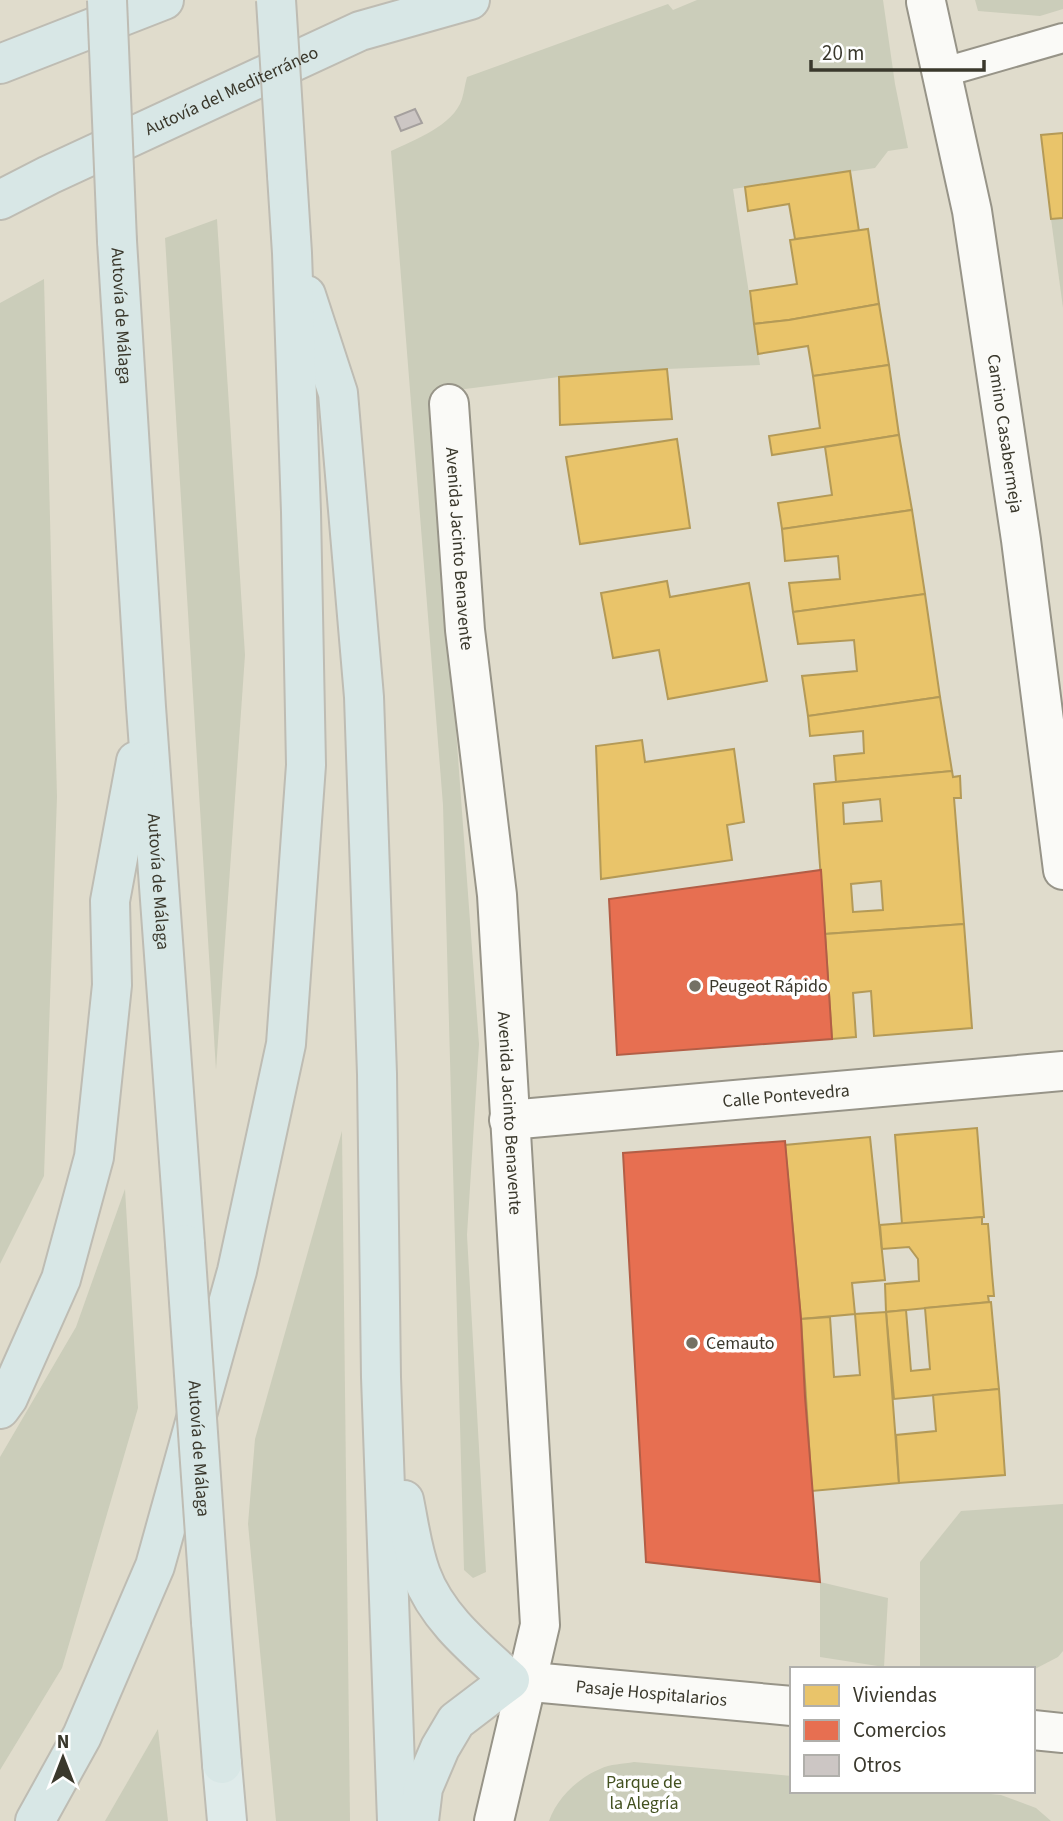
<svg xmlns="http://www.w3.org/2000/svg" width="1063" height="1821" viewBox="0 0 1063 1821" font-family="'Source Sans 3',sans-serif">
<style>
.green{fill:#cbcdba}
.homes{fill:#e9c46a;stroke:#b49a57;stroke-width:2;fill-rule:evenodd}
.shops{fill:#e76f51;stroke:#b35e46;stroke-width:2}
.building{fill:#ccc6c4;stroke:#a5a09e;stroke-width:2}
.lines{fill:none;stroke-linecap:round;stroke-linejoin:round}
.service-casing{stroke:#979488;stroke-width:32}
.minor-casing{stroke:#979488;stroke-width:42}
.secondary-casing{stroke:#979488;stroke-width:42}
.trunk-casing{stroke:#bebcb3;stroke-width:42}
.motorway-casing{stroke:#bebcb3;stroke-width:42}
.service{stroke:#fafaf7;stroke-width:28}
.minor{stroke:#fafaf7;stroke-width:38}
.secondary{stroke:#fafaf7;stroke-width:38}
.trunk{stroke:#dfebea;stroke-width:38}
.motorway{stroke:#d8e7e6;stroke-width:38}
.motorway-bridge-casing{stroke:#bebcb3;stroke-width:42;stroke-linecap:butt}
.motorway-bridge{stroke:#d8e7e6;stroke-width:38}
.poi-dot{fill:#747164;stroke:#fff;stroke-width:2.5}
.labels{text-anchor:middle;stroke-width:7;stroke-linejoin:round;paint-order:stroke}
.street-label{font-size:18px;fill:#3a382c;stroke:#fff}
.poi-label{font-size:18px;fill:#3a382c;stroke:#fff;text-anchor:start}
.park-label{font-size:18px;fill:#435120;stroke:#fff}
</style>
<rect width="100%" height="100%" fill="#e0dccc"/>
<!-- green -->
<g class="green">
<path d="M697,0h186l12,84 13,64 -20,3 -13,17 -142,21 27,176 -93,4 -108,8 -125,16 12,200 33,451 -12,191 19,337 -13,6 -9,-8 -21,-765 -52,-654c23,-11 62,-25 71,-52 2,-7 3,-15 5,-22l201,-73 5,6z"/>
<path d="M975,0h88v9l-23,7 -62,-5z"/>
<path d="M1063,218v90l-12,-89z"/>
<path d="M217,219l28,436 -29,415 -51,-832z"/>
<path d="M44,279l13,518 -13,379 -44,88v-961z"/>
<path d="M342,1131l8,690h-74l-28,-297 7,-85z"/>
<path d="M125,1189l13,219 -76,260 -62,102v-313l76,-130z"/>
<path d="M1063,1504v147l-5,6 -25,13 -113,-2v-106l41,-51z"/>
<path d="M820,1582l68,16 -4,69 -64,-10z"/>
<path d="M158,1729l10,92h-63z"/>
<path d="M634,1762l158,14v15h167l42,4 35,13 15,13h-502c8,-23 29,-43 51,-52 10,-5 23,-5 34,-7z"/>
</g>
<!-- homes -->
<g class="homes">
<path d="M1063,133v85l-12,1 -10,-84z"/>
<path d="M850,171l9,60 -64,8 -6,-35 -41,7 -3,-24z"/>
<path d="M868,229l11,75 -90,16 -35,4 -4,-33 47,-7 -7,-44z"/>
<path d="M879,304l10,61 -76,11 -5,-30 -50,8 -4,-30 35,-4z"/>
<path d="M889,365l10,70 -127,20 -3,-19 51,-8 -7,-52z"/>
<path d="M667,369l5,50 -112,6 -1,-48z"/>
<path d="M899,435l13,75 -130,19 -4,-26 54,-8 -7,-48z"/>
<path d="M677,439l13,89 -110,16 -14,-87z"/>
<path d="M912,510l13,84 -132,18 -4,-29 51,-4 -2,-23 -53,5 -3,-32z"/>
<path d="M667,581l3,16 79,-14 18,98 -99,18 -9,-49 -46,8 -12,-65z"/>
<path d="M925,594l15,103 -132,19 -6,-40 55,-5 -3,-31 -56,4 -5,-32z"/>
<path d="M940,697l12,74 -116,11 -2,-26 30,-3 -1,-22 -53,5 -2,-20z"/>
<path d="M642,740l3,22 89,-13 10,73 -17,3 5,35 -131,19 -5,-133z"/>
<path d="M952,771l1,6 7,-1 1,22h-7l10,126 -139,10 -11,-150zM880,799l2,22 -38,3 -1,-21zM881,881l2,29 -30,2 -2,-28z"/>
<path d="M964,924l8,104 -98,8 -3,-45 -18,2 3,44 -24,2 -7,-105z"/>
<path d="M977,1128l7,89 -82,7 -7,-89z"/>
<path d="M870,1137l15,143 -33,3 3,31 -54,5 -16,-174z"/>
<path d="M982,1217v7h6l4,50 2,22h-6l1,6 -103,10 -1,-28 34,-3 -1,-22 -9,-12 -27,2 -2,-24z"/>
<path d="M991,1302l8,87 -105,10 -8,-87 20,-2 5,61 19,-2 -5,-61z"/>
<path d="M886,1312l13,171 -87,8 -11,-172 29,-2 4,60 26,-2 -5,-61z"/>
<path d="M999,1389l6,86 -106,8 -3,-48 40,-4 -3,-36z"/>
</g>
<!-- shops -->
<g class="shops">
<path d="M821,870l11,169 -215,16 -8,-156z"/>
<path d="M785,1141l16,178 4,78 15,185 -174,-20 -23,-409z"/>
</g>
<!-- building -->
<path class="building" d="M415,109l7,14 -21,8 -6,-14z"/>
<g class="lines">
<!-- service casing -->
<g class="service-casing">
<path id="service" d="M941,73l122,-35"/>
</g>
<!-- minor casing -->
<g class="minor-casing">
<g id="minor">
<path id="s1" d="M449,404l16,226 32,265 43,730 -46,196"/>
<path id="s2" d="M509,1120l554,-49"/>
<path id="s3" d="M510,1680l282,26"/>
<path d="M1033,1730l30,3"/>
</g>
</g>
<!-- secondary casing -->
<g class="secondary-casing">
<g id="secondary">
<path id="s4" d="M926,2l46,209 49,329 42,330"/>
</g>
</g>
<!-- trunk casing -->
<g class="trunk-casing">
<path id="trunk" d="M222,1764l5,57"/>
</g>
<!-- motorway casing -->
<g class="motorway-casing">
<g id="motorway">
<path d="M0,64l164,-64"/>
<path id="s5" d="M0,200l49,-25 311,-144 110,-31"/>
<path id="s6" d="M117,241l29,466 39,537"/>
<path d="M306,295l32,98 26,304 13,377 4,303 16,444"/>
<path d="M0,1409l8,-11 53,-119 33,-122 18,-172 -2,-84 26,-140"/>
<path d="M404,1500c5,24 8,50 17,74 16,44 55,75 89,106l-54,41 -16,27 -17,40 -4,33"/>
<path d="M211,1622l11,142"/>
<path d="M35,1821l47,-85 73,-170 82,-295 49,-227 20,-279 -5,-253 -9,-259 -5,-78"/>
</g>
</g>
<!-- service -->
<use href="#service" class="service"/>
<!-- minor -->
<use href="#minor" class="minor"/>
<!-- secondary -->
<use href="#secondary" class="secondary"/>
<!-- trunk -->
<use href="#trunk" class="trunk"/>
<!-- motorway -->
<use href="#motorway" class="motorway"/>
<!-- motorway-bridge casing -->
<g class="motorway-bridge-casing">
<g id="motorway-bridge">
<path d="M107,0l10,241"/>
<path d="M276,0l11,175"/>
<path id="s7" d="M185,1244l26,378"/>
</g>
</g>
<!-- motorway-bridge -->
<use href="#motorway-bridge" class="motorway-bridge"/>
</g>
<!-- markers -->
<g class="poi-dot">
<circle cx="695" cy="986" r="7"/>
<circle cx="692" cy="1343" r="7"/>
</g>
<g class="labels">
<!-- street labels -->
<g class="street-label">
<text dy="6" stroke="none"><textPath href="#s5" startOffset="256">Autovía del Mediterráneo</textPath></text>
<text dy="6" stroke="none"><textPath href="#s6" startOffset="75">Autovía de Málaga</textPath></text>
<text dy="6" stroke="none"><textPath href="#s4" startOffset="439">Camino Casabermeja</textPath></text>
<text dy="6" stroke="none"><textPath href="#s1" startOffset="145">Avenida Jacinto Benavente</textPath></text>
<text dy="6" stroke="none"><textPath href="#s6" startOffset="642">Autovía de Málaga</textPath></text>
<text dy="6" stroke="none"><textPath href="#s2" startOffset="278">Calle Pontevedra</textPath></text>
<text dy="6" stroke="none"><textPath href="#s1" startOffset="712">Avenida Jacinto Benavente</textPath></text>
<text dy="6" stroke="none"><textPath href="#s7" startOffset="205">Autovía de Málaga</textPath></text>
<text dy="6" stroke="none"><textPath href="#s3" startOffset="142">Pasaje Hospitalarios</textPath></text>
</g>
<!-- poi labels -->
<g class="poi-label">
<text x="709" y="992">Peugeot Rápido</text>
<text x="706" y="1349">Cemauto</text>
</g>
<!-- park labels -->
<g class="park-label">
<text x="644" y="1788">Parque de<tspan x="644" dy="21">la Alegría</tspan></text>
</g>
</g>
<!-- legend -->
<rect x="790" y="1667" width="245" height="126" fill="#ffffff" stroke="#b0afab" stroke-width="2"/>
<rect x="804" y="1685" width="35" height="21" fill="#e9c46a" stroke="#b0afab" stroke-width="2"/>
<text x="853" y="1702" font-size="21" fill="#3a382c">Viviendas</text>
<rect x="804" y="1720" width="35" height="21" fill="#e76f51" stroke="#b0afab" stroke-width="2"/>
<text x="853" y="1737" font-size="21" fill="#3a382c">Comercios</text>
<rect x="804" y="1755" width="35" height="21" fill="#ccc6c4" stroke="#b0afab" stroke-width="2"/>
<text x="853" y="1772" font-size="21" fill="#3a382c">Otros</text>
<!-- north arrow -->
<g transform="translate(63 1758)" stroke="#ffffff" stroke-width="5" paint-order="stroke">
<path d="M0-5L12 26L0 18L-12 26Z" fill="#3a382c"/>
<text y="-10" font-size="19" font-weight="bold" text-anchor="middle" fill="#3a382c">N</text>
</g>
<!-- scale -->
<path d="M811 60v10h173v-10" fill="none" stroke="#3a382c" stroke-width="3.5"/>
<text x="822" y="60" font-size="21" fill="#3a382c" stroke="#ffffff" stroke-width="5" paint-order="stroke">20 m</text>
</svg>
